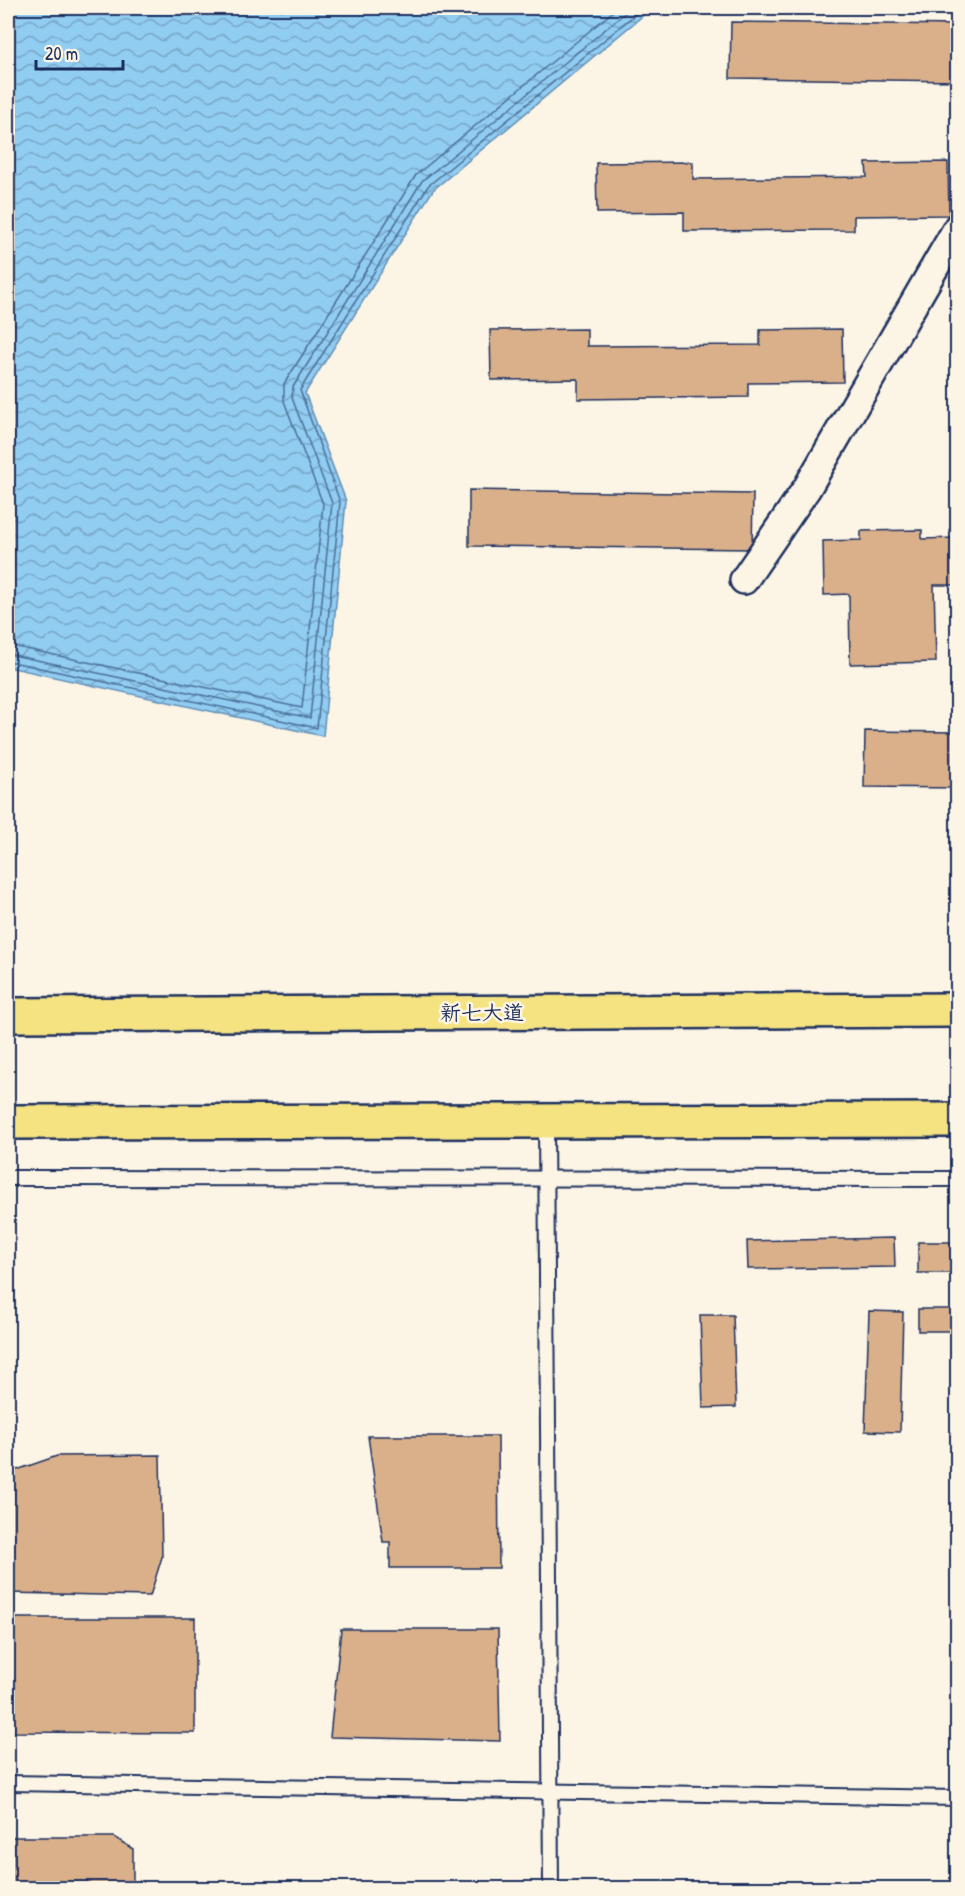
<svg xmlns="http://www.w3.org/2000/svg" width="965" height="1896" viewBox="0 0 965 1896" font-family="'Patrick Hand','LXGW WenKai TC',sans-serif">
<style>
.water{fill:url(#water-waves);stroke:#628db6;stroke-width:1.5}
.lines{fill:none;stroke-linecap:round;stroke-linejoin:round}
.shore{stroke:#4a6e99;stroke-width:1.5}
.building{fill:#dab08b;stroke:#1b2f5e;stroke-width:1.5}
.lane-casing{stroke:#1b2f5e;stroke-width:18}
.street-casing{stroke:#1b2f5e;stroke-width:32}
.primary-casing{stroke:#1b2f5e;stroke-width:38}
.lane{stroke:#fcf5e5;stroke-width:14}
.street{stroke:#fcf5e5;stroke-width:27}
.primary{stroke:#f5e382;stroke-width:33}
.labels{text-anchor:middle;stroke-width:5;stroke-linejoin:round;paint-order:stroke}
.street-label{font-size:21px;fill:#1b2f5e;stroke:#fcf5e5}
</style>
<defs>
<pattern id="water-waves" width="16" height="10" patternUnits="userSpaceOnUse" patternTransform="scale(1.5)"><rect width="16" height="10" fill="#91ccf1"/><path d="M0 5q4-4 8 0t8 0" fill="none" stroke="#76a6c6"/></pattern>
</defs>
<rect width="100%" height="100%" fill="#fcf5e5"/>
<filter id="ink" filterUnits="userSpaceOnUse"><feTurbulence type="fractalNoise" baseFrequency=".0167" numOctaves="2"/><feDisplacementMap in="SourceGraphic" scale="12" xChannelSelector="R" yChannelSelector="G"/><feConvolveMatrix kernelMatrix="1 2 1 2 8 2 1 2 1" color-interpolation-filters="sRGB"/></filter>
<g filter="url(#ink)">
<!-- water -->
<path class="water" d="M8,8h644l-219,182 -128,203 41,108 -23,235 -315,-69z"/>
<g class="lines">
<!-- shore -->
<g class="shore">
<path d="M8,645l294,63 21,-204 -39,-103v-17l132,-209 201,-167"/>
<path d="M8,654l302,64 22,-215 -40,-105 1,-11 129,-206 209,-173"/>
<path d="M8,661l309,67 23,-226 -40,-112 128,-204 215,-178"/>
</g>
</g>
<!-- building -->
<g class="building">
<path d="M731,22l227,3v56l-228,-3z"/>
<path d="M693,162v17l174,-2 -1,-14 82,-1 1,53 -95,1v14l-170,1v-19l-87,1 -1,-50z"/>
<path d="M587,329v17l173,-1v-15l82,-1 1,53 -95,1v14l-170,2v-20l-87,1 -1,-50z"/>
<path d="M469,490l284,4 -1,55 -283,-3z"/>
<path d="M922,530v9l34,-1v47h-22l2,77 -86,2 -1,-70 -25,1 -1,-54 38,-1v-9z"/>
<path d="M865,731l93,1v56l-94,-1z"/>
<path d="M894,1238l1,29 -147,2 -1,-28z"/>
<rect x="918" y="1242" width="40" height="31"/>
<rect x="918" y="1309" width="40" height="22"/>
<path d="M869,1311l34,1 -3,120 -35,-1z"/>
<path d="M700,1315h33l3,92 -33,1z"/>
<path d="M368,1436h130l1,132h-109v-26h-7z"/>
<path d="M160,1455l2,102 -12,39 -142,-3v-120l49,-17z"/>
<path d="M8,1618h187v115l-187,-1z"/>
<path d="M341,1629h157l2,112 -170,-4z"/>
<path d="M8,1837h106l19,12v39h-125z"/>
</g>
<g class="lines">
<!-- lane casing -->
<g class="lane-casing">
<g id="lane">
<path d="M546,1121l5,767"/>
<path d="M8,1178l950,1"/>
<path d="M8,1783l950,15"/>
</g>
</g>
<!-- street casing -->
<g class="street-casing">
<path id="street" d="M744,580l63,-92 151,-261"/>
</g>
<!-- primary casing -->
<g class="primary-casing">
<g id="primary">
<path d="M8,1015l950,-5"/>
<path d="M8,1122l950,-2"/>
</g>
</g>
<!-- lane -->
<use href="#lane" class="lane"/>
<!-- street -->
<use href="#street" class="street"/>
<!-- primary -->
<use href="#primary" class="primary"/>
</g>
</g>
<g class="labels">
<!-- street labels -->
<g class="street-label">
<text x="482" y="1020">新七大道</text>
</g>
</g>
<!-- margin -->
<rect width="965" height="1896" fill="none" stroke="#fcf5e5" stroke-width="30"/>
<rect x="15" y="15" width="935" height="1866" fill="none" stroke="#1b2f5e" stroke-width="2" filter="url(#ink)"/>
<!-- scale -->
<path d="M36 60v9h87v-9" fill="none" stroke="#1b2f5e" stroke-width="3"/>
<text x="45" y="60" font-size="18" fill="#1b2f5e" stroke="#fcf5e5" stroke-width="4.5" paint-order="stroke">20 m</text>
</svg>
